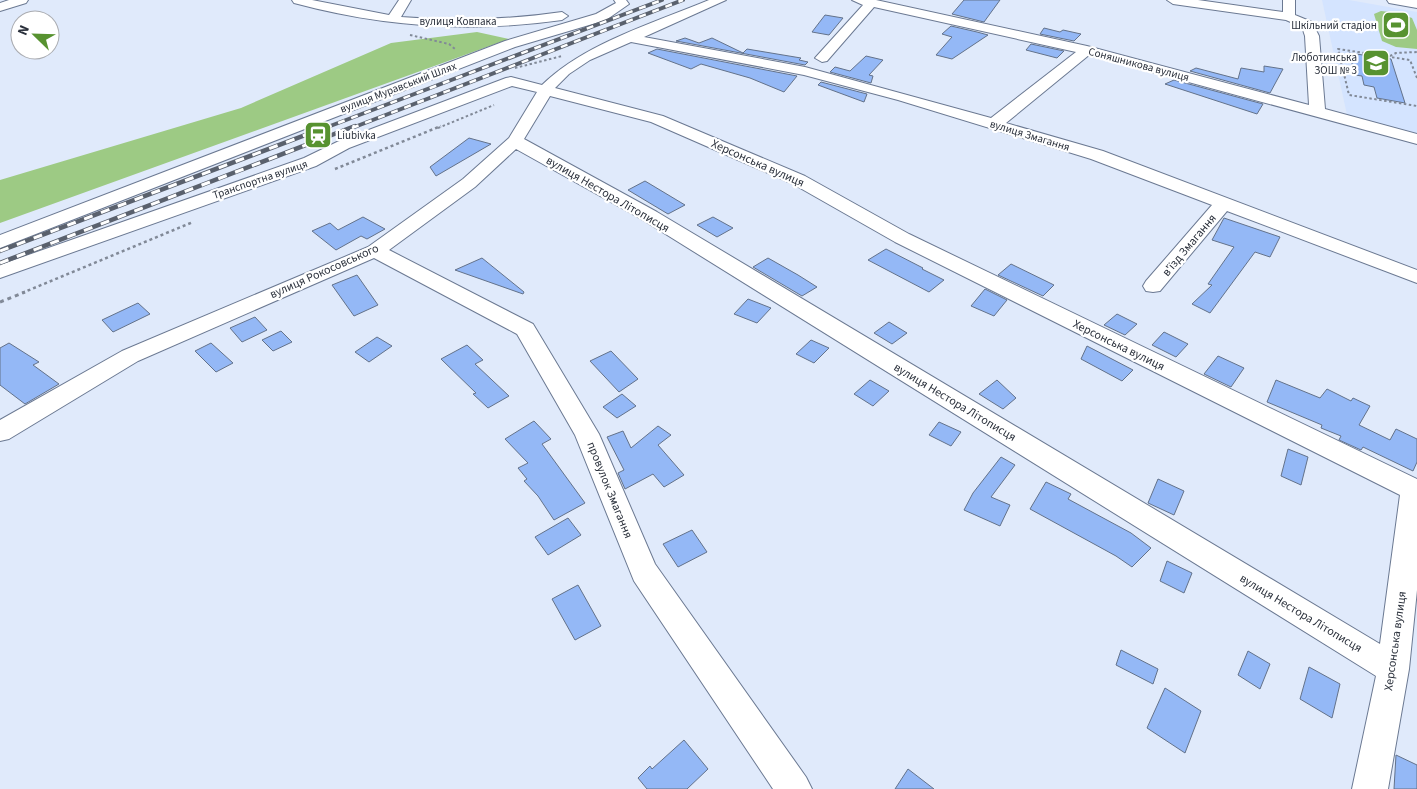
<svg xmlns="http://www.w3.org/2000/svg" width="1417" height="789" viewBox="0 0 1417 789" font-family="'Source Sans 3',sans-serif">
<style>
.built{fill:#d4e4ff}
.green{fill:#9dca84}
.building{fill:#94b8f6;stroke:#63728a}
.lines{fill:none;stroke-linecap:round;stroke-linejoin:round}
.street-casing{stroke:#6b7992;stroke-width:2}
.path-far2{stroke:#818997;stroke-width:2;stroke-dasharray:2.5 2.5;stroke-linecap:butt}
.path-far1{stroke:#818997;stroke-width:2.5;stroke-dasharray:3 3;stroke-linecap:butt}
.path{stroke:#818997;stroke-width:3;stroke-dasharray:4 4;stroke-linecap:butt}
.street{fill:#fff;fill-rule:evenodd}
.rail-far1-casing{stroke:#5a616d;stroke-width:4}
.rail-casing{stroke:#5a616d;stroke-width:4.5}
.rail-far1{stroke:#fff;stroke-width:2.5;stroke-dasharray:7;stroke-linecap:butt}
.rail{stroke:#fff;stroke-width:3;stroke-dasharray:9;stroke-linecap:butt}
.labels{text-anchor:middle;stroke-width:4.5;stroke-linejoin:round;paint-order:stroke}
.far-street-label{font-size:11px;fill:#2a303b;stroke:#fff}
.far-poi-label{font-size:11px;fill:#2a303b;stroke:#fff;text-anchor:end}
.street-label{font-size:12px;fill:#2a303b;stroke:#fff}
</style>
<rect width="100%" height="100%" fill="#e0eafb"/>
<!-- built -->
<path class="built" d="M1322,0h27l68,12v122l-70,-19z"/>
<!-- green -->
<g class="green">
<path d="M1381,11l17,2 14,5 5,12v19l-21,-2 -14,-6 -8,-27z"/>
<path d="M477,32l32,7 -509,184v-43l241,-72 150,-65z"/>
</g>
<!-- building -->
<g class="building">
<path d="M964,0h36l-16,22 -32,-8z"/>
<path d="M825,15l18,3 -14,17 -17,-3z"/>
<path d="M951,26l26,6 11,3 -36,24 -16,-4 16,-18 -10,-3z"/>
<path d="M1044,28l16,4 3,-2 18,4 -7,7 -34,-7z"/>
<path d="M685,38l14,5 13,-5 31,15 4,-4 54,9 -2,2 9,2 -3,3 -129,-24z"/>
<path d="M1031,44l33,7 -7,7 -31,-8z"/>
<path d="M657,49l140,27 -13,16 -34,-14 -49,-14 -10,5 -43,-16z"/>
<path d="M1349,53l42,6 14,44 -28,-5 -3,-11 -10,-2 -2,-9 -7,-1z"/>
<path d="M866,56l17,4 -14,15 4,1 -2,7 -41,-11 5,-5 15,4z"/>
<path d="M1264,66l19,3 -13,24 -80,-22 6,-3 42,11 3,-11 23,4z"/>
<path d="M1174,80l89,24 -6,10 -92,-30z"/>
<path d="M821,82l46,12 -3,8 -46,-17z"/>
<path d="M469,138l22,6 -55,32 -6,-9z"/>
<path d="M645,181l40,24 -17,9 -40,-24z"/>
<path d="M363,217l22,12 -18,10 -6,-3 -25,14 -24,-19 18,-8 8,7z"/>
<path d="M713,217l20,11 -16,9 -20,-12z"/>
<path d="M1224,218l56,19 -10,20 -15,-5 -45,61 -18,-9 20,-19 -4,-1 26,-37 -22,-7z"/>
<path d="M886,249l37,19 -1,1 22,11 -15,12 -61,-32z"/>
<path d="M482,258l42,34 -1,2 -68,-24z"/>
<path d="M768,258l30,17 19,12 -15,9 -49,-29z"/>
<path d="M1011,264l43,21 -11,11 -45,-21z"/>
<path d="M357,275l21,30 -24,11 -22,-31z"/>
<path d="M985,289l22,11 -13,16 -23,-10z"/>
<path d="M748,299l23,9 -14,15 -23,-9z"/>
<path d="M138,303l12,11 -37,18 -11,-12z"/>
<path d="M1117,314l20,10 -12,11 -21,-10z"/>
<path d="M255,317l12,13 -25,12 -12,-14z"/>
<path d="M889,322l18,11 -15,11 -18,-11z"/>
<path d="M281,331l11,11 -19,9 -11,-11z"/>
<path d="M1164,332l24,12 -12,13 -24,-12z"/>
<path d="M377,337l15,9 -23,16 -14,-10z"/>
<path d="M811,340l18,8 -15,15 -18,-9z"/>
<path d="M9,343l30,19 -6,3 26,19 -34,20 -25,-19v-37z"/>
<path d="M211,343l22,20 -17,9 -21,-21z"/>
<path d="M467,345l16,15 -8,4 34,32 -21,12 -15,-14 3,-1 -35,-34z"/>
<path d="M1087,346l46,24 -11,11 -41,-22z"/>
<path d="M611,351l27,28 -19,13 -29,-31z"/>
<path d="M1218,356l26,12 -13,19 -27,-13z"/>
<path d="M870,380l19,11 -16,15 -19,-12z"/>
<path d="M997,380l19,18 -13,11 -24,-15z"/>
<path d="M1276,380l44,18 7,-9 24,12 2,-3 17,8 -11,19 31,15 6,-11 21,10v23l-4,9 -50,-24 -2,3 -22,-10 2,-4 -20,-8 1,-3 -55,-23z"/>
<path d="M622,394l14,12 -19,12 -14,-11z"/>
<path d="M534,421l17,18 -9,5 43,59 -31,17 -16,-24 -14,-15 3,-2 -9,-11 10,-5 -23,-24z"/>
<path d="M939,422l22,10 -10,14 -22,-11z"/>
<path d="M658,426l13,9 -13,10 26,30 -20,12 -11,-13 -28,15 -7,-16 6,-3 -17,-33 16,-6 8,17z"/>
<path d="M1288,449l20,8 -7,28 -20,-9z"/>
<path d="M1001,457l14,8 -24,32 19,8 -10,21 -36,-16 9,-17z"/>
<path d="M1158,479l26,12 -10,24 -26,-12z"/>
<path d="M1046,482l25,12 -3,5 63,34 20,15 -19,19 -16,-11 -86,-47z"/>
<path d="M568,518l13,17 -33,20 -13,-18z"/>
<path d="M692,530l15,22 -29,15 -15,-23z"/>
<path d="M1167,561l25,12 -8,20 -24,-12z"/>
<path d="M578,585l23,41 -26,14 -23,-41z"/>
<path d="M1121,650l37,19 -5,15 -37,-19z"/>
<path d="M1248,651l22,13 -10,25 -22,-14z"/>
<path d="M1309,667l31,17 -8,34 -32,-19z"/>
<path d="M1165,688l36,23 -16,42 -38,-25z"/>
<path d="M684,740l24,29 -21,20h-40l-9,-11 12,-12 2,3z"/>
<path d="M1396,755l21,10v24h-23z"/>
<path d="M908,769l26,20h-39z"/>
</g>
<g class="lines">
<!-- street casing -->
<g class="street-casing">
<g id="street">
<path d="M9,0h19l-2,3 -26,8v-8z"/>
<path d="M292,0h20l77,15 10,-15h12l-10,17c54,4 107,3 161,-5l6,4 -6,4c-91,13 -179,7 -268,-17z"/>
<path d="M614,0h12l3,4 -23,16 -91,27 -515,201v-13l505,-194 91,-27 20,-11z"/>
<path d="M709,0h17l-82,37 161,30 186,51 85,-66 -202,-45 -47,54 -5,1 -7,-4 48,-53 -11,-5h24l211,46 222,59 -4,-69 -3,-9 -16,-7 -113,-16 -6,-4h31l85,12v-12h12v15l17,7 7,14 6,73 92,25v10l-328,-89 -83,68 97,28 314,119v13l-190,-72 -67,80 -7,1 -7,-1 -3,-5 3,-5 66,-76 -121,-46 -193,-59 -94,-25 -173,-33 -41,18 -21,14 -14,14 108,28 142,60 104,58 508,245v111l-8,79 -21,120h-36l24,-113 -733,-456 -127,-71 -41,38 -86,63 144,74 66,110 56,130 151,213 6,12h-39l-139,-208 -59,-146 -58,-101 -143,-76 -236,103 -129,78 -9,2v-21l122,-69 246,-104 95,-68 46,-41 28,-46 -25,-6 -163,62 -33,18 -316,112v-13l304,-107 33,-16 169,-64 5,-1 31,8c43,-42 112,-62 167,-85zM550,96l101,26 142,62 102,58 505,253 -20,149 -723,-432 -133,-73z"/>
<path d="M1387,0h30v8l-28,-5z"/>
</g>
</g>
<!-- path-far2 -->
<g class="path-far2">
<path d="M410,35l39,9 6,5"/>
<path d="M1390,56l6,-3 21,-1"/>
<path d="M515,68l47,-12"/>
<path d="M1331,69l12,1"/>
<path d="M1417,78l-7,-18 -72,-11 11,46 68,11"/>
<path d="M438,128l56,-23"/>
</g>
<!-- path-far1 -->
<g class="path-far1">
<path d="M335,169l106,-43"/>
<path d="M22,293l171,-71"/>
</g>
<!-- path -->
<path class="path" d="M0,302l25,-10"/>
<!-- street -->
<use href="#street" class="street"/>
<!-- rail-far1 casing -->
<g class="rail-far1-casing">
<g id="rail-far1">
<path d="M325,128l337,-128"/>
<path d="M352,128l331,-128"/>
</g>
</g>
<!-- rail casing -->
<g class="rail-casing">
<g id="rail">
<path d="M0,251l329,-125"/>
<path d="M0,263l355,-137"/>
</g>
</g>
<!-- rail-far1 -->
<use href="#rail-far1" class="rail-far1"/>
<!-- rail -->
<use href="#rail" class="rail"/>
</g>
<!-- icons -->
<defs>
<g id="stadium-square" transform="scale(1.4375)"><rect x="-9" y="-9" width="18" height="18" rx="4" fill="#579230" stroke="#fff"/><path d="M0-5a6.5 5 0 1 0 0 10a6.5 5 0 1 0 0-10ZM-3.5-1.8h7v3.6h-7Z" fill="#fff"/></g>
<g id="school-square" transform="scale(1.4375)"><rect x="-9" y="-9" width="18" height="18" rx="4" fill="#579230" stroke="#fff"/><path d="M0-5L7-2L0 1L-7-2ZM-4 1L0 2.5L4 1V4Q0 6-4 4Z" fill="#fff"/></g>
<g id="station-square" transform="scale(1.4375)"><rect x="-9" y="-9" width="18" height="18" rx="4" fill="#579230" stroke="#fff"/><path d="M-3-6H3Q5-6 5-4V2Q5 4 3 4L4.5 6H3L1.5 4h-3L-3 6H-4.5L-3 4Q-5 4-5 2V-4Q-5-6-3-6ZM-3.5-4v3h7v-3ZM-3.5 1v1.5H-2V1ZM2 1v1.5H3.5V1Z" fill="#fff"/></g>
</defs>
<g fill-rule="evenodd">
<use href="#stadium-square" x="1396" y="25"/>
<use href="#school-square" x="1376" y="63"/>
<use href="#station-square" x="318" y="135"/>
</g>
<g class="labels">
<!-- far-street labels -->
<g class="far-street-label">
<text x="458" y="25">вулиця Ковпака</text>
<text transform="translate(1139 64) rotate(15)" y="4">Соняшникова вулиця</text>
<text transform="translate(398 87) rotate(-21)" y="4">вулиця Муравський Шлях</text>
<text transform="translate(1030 135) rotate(17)" y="4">вулиця Змагання</text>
<text transform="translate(260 179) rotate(-19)" y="4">Транспортна вулиця</text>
</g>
<!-- far-poi labels -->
<g class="far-poi-label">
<text x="1377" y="29">Шкільний стадіон</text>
<text x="1357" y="61">Люботинська<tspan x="1357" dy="13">ЗОШ № 3</tspan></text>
<text x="337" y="139" text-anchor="start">Liubivka</text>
</g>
<!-- street labels -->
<g class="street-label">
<text transform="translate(758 163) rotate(24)" y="4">Херсонська вулиця</text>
<text transform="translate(608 194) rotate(30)" y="4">вулиця Нестора Літописця</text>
<text transform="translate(1189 245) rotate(-50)" y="4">в'їзд Змагання</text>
<text transform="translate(324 271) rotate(-24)" y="4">вулиця Рокосовського</text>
<text transform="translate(1119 345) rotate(26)" y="4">Херсонська вулиця</text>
<text transform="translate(955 402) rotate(31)" y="4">вулиця Нестора Літописця</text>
<text transform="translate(610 490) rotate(68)" y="4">провулок Змагання</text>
<text transform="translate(1301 613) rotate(31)" y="4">вулиця Нестора Літописця</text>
<text transform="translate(1395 641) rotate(-82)" y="4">Херсонська вулиця</text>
</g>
</g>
<!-- north arrow -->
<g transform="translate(35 35) rotate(293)"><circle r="24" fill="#ffffff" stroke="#aaacb1"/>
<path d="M0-4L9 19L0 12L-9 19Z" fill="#579230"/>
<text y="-8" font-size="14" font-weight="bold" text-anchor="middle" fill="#2a303b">N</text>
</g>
</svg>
